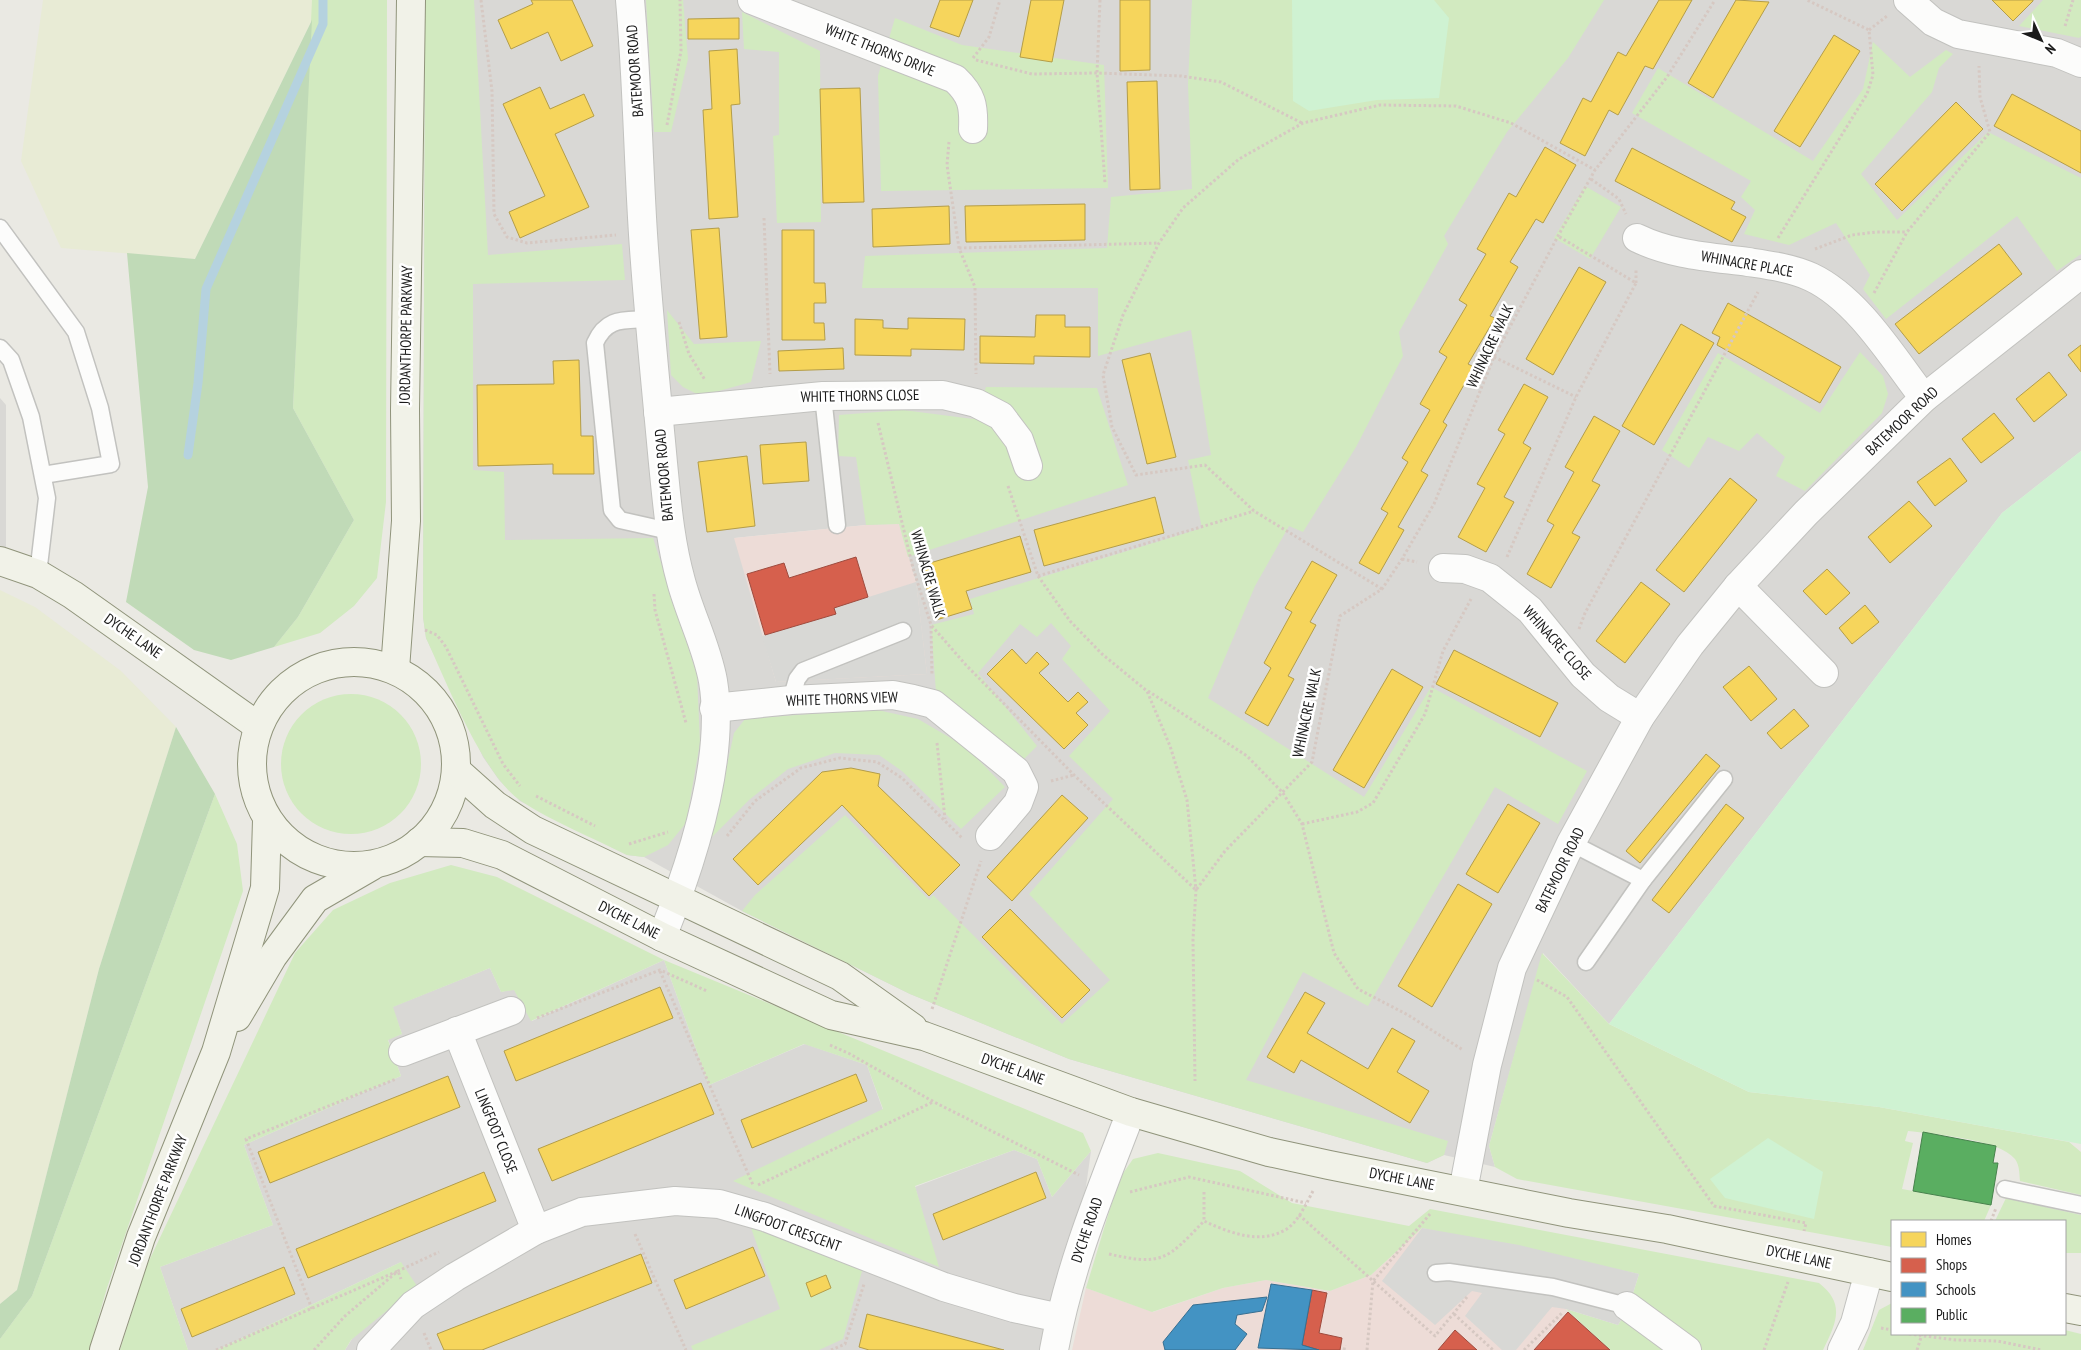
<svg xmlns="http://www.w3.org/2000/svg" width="2081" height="1350" viewBox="0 0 2081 1350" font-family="'PT Sans Narrow',sans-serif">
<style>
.residential{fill:#d9d8d5;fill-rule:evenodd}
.commercial{fill:#eddcd7}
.farmland{fill:#e8ebd5}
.grass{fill:#d2eac0}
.forest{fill:#c0dab7}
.park{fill:#cff2d2}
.parking{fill:#d8d8d5}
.homes{fill:#f6d55c;stroke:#b49d48}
.shops{fill:#d6604d;stroke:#9e4b3e}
.schools{fill:#4393c3;stroke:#376f91}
.public{fill:#5aae61;stroke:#47824c}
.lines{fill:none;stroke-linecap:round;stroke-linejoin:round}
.stream{stroke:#b5d2df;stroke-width:9}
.lane-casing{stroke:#c2c2bf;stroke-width:19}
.street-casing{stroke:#c2c2bf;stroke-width:30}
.secondary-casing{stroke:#90947b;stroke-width:30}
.path{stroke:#d6c8c2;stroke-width:3;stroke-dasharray:2.5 2.5;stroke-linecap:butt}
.lane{stroke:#fcfcfb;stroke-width:16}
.street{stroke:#fcfcfb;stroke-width:28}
.secondary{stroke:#f1f2e8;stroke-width:28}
.labels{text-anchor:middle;stroke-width:5;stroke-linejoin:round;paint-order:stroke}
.street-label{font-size:15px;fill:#1b1b1b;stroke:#fff}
</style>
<rect width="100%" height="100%" fill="#eae9e3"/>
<!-- residential -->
<g class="residential">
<path d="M425,0h1656v451l-79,62 -393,511 -66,-71 -54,193 6,21 -51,-12 -17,8 -358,-104 -159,-65 -168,-83 -98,-54 -17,-2 -107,-54 -21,-21 -16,-23 -57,-119 -3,-21zM899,524l17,58 -140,100 -41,-144 131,-13z"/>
<path d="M0,398l6,7v143l-6,-2z"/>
<path d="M664,960l45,125 96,-41 62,21 71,202 -23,-80 99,-37 23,9 15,38 39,-46 -28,199h-718l56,-88 -184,88h-29l-28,-83 113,-42 -29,-80 157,-69 -13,-37 14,-5 -10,-27 98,-39 11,24 13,-3 18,32z"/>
</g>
<!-- commercial -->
<g class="commercial">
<path d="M899,524l17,58 11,92 -151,8 -42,-144 132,-13z"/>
<path d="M1422,1228l97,17 49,67 42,38h-538l14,-62 67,24 70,-24 43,-8 64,11 41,-16z"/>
</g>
<!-- farmland -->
<g class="farmland">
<path d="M43,0h269v20l-117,239 -134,-11 -40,-87z"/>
<path d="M0,590l35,17 86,64 55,56 -77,242 -82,321 -17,14z"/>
</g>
<!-- grass -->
<g class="grass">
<path d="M312,0h75l-1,502 -9,76 -23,28 -34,27 -46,14 24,-30 56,-97 -61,-112z"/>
<path d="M425,0h49l14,255 134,-11 3,36 -152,4v186l31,2 1,68 148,-2 44,137 3,68 -14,80 -18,22 -24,12 -17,-2c-34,-17 -74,-33 -106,-54 -38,-25 -75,-120 -95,-163l-3,-21z"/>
<path d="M646,0h37l5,59 -17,73h-17z"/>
<path d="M1192,0h412l-36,58 -61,74 -63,104 4,8 -49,88 4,24 -47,91 -53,85 -14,-6 -34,60 -47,112 156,99 67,-110 156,84 -29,53 -63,-37 -127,219 -65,-34 -57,108 202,61 -4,14 -17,8 -358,-104 -159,-65 -168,-83 13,-16 90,-80 84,85 4,-5 129,129 48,-44 -81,-86 84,-95 -44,-43 41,-45 -48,-52 9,-13 -20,-23 -14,14 -17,-13 -42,49 59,73 -17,17 -31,-32 -53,-39 -5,-67 43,-11 -4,-15 232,-71 -14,-68 23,-5 -20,-125 -93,26v-68h-236l3,-32 242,-8 4,-51 81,-8 -4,-105z"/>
<path d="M2043,0h38v36l-2,2 -60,-12z"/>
<path d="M742,12l78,39 1,171 -44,1 -4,-87 6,-1v-83l-35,-3z"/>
<path d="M895,18l67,27 142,20 4,123 -227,3 -3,-115z"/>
<path d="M1873,42l37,35 36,-27 7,4 -14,14 -7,24 -71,82 36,46 91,-88 93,46v76l-24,17 -40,-55 -131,103 -23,-30 7,-14 -34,-52 -47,22 -45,-11 11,-24 -14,-13 10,-16 -119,-68 26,-45 155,93 50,-72z"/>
<path d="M1585,186l36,21 -31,52 -36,-21z"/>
<path d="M667,310l27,34 67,-3 -10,41 -50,14 -18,-9 -12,-12z"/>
<path d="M1860,352l23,24 5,18 -6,19 -77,78 -29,-15 9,-19 -28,-24 -18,18 -31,-14 -19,31 -27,-18 56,-97 102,60z"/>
<path d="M986,387l111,1 31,97 -220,72 -9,-33 -33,1 -10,-68 -18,-1 1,-41 64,-5 70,9z"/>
<circle cx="351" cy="764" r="70"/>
<path d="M873,709l45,10 48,28 39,40 -44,42 -59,-58 -23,-16 -44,-2 -47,16 -39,31 -38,38 23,-105 11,-14z"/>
<path d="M215,794l22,50 6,47 -136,397 -18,62h-89v-11l32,-43z"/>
<path d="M451,865l46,12 167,83 419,173 8,18 -39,46 -15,-38 -23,-9 -99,36 24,81 -206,-86 150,-72 -16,-44 -63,-21 -95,41 -45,-125 -133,61 -17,-31 -13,2 -11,-24 -97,39 9,27 -14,6 13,36 -157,69 29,80 -113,42 28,83h-68l27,-85 148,-312 38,-43 57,-27z"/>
<path d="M1542,953l67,71 140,68 130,15 190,35 12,10v43l-61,-14c-1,-7 0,-15 -5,-22 -16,-20 -81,-25 -107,-28l-3,10 8,2 -11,46 89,16 -7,16h-92v26l-375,-68 -22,-12 -6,-21z"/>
<path d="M1158,1153l82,18 52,32 117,23 21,-17 389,74c27,21 17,40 4,67h-213l-44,-41 52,16 10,-16 11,-35 -217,-46 -51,47 -41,16 -64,-11 -43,8 -71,24 -66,-24 33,-109 14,-20z"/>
<path d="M2006,1198l75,17v38h-16v-32h-70z"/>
<path d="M751,1228l54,17 57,26 -19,68 -24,11h-126l-2,-4 89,-37z"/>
<path d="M401,1262l16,24 -66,54 -6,10h-128z"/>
<path d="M1892,1303v31h173v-4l16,4v16h-218l16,-40z"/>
</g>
<!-- forest -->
<g class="forest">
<path d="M312,20l-19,388 61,112 -56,97 -24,30 -43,13 -37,-10 -68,-48 22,-115 -21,-234 68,6z"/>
<path d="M176,727l39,67 -183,502 -32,43v-35l17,-14 82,-321z"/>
</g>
<!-- park -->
<g class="park">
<path d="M1292,0h142l15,18 -10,80 -62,2 -68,11 -16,-10z"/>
<path d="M2081,451v693l-202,-37 -130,-15 -140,-68 393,-511z"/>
<path d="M1768,1138l55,34 -9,47 -89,-21 -15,-19z"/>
</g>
<!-- parking -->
<g class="parking">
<path d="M916,582l11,92 -151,8 -14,-46 74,-22 -2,-6z"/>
<path d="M1422,1228l97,17 120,29 -11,35 -10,16 -52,-16 -14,-2 -36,43h-14l-37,-34 17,-23 -10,-2 -37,34 -53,-44z"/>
</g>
<!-- homes -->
<g class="homes">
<path d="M531,0h41l21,46 -32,15 -13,-29 -37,17 -13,-29 35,-16z"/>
<path d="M940,0h33l-14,37 -29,-10z"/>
<path d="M1031,0h33l-12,62 -32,-5z"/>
<path d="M1120,0h30v70l-30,1z"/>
<path d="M1659,0h33l-39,69 -8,-3 -27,49 -9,-5 -24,46 -25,-13 23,-45 8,4 27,-50 8,4z"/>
<path d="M1736,0l33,2 -56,96 -25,-15z"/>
<path d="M1992,0h41v1l-20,20z"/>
<path d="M739,18v21h-51v-20z"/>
<path d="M1834,35l26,16 -60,96 -26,-16z"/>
<path d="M737,49l3,55 -9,1 7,112 -29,2 -6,-109 9,-1 -3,-58z"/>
<path d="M1157,81l3,108 -30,1 -3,-108z"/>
<path d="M540,87l10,22 34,-15 10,22 -39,18 34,73 -69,31 -11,-26 36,-16 -42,-92z"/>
<path d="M860,88l4,114 -41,1 -3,-114z"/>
<path d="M2012,94l69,37v42l-87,-47z"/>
<path d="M1956,102l27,27 -81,82 -27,-27z"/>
<path d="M1545,147l31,18 -33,58 -7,-4 -26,43 8,5 -28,49 5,2 -27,46 6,3 -31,55 4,3 -26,46 7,4 -30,52 6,3 -25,44 -20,-11 29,-50 -7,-4 27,-47 -6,-4 28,-48 -10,-6 27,-47 -8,-5 28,-47 -8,-5 27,-46 -9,-5 32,-56 7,4z"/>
<path d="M1632,148l103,54 -4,7 15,8 -14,25 -117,-61z"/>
<path d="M1085,204v36l-119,2 -1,-36z"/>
<path d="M949,206l1,38 -77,3 -1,-38z"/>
<path d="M719,228l8,109 -27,2 -9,-109z"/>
<path d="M782,230h32v53h11l1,20h-12v20h10l1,17h-43z"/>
<path d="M1999,244l23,30 -103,80 -24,-30z"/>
<path d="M1579,267l27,15 -53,93 -27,-16z"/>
<path d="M1728,303l113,64 -21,36 -103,-58 3,-8 -8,-4z"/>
<path d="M1036,315h29v12h25v30l-56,-1v8l-54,-1v-27l55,1z"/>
<path d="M908,318l57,1 -1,31 -53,-1v7l-56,-1v-36l28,1v8l25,1z"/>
<path d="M1681,324l33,19 -60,102 -32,-19z"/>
<path d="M2081,345v27l-13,-17z"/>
<path d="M843,348l1,21 -65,2 -1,-20z"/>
<path d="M1150,353l26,104 -29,7 -25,-104z"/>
<path d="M579,360l2,76h12l1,38h-41v-10l-75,2 -1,-81 77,-1 -1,-23z"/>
<path d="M2049,372l18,23 -33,27 -18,-23z"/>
<path d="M1524,384l24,13 -25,46 8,5 -27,49 10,5 -28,50 -28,-15 27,-49 -8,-4 28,-50 -7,-4z"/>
<path d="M1994,413l20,25 -33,25 -19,-24z"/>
<path d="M1594,416l26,15 -28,50 8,4 -28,48 8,4 -29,51 -24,-14 27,-49 -7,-4 27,-49 -9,-5z"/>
<path d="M806,442l3,39 -46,3 -3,-39z"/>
<path d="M747,456l8,70 -48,6 -9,-70z"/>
<path d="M1950,458l17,23 -32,25 -18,-24z"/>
<path d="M1730,478l27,22 -73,92 -28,-22z"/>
<path d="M1155,497l9,36 -120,33 -10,-36z"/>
<path d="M1909,501l23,25 -42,37 -22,-26z"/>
<path d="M1020,536l11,36 -65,19 6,18 -36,11 -16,-54z"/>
<path d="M1312,561l25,14 -27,47 6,3 -28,51 6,3 -26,47 -23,-13 26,-45 -7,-5 28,-51 -7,-4z"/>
<path d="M1827,569l23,24 -24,22 -23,-24z"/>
<path d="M1641,582l29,22 -45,59 -29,-22z"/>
<path d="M1865,605l14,17 -27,22 -13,-16z"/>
<path d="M1012,649l14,15 11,-12 12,12 -10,9 29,29 10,-10 10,10 -12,11 12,12 -24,24 -77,-75z"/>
<path d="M1454,650l104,53 -18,34 -104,-53z"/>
<path d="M1749,666l28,33 -26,22 -28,-34z"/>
<path d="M1392,669l31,18 -59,101 -31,-18z"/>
<path d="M1794,709l15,17 -28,23 -14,-16z"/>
<path d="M1706,754l14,12 -80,97 -14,-12z"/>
<path d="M851,768l29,6 -2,12 82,79 -31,31 -87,-91 -84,80 -25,-26 89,-87z"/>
<path d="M1062,795l26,23 -76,83 -25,-24z"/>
<path d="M1508,804l32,19 -42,70 -32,-19z"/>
<path d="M1726,804l18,14 -75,95 -17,-13z"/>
<path d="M1458,884l34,20 -60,103 -34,-21z"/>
<path d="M1010,909l80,81 -28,28 -80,-81z"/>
<path d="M660,987l13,31 -157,63 -12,-30z"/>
<path d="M1305,992l20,11 -18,30 61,36 24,-41 23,13 -18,31 32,19 -19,32 -109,-63 -7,13 -27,-16z"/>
<path d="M856,1074l11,27 -115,47 -11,-28z"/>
<path d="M448,1076l12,31 -190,76 -12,-31z"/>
<path d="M701,1083l13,31 -162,67 -14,-32z"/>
<path d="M484,1172l12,29 -188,77 -12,-29z"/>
<path d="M1036,1172l10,26 -103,42 -10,-26z"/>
<path d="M753,1247l12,29 -79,33 -12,-29z"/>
<path d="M641,1254l11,29 -170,67h-38l-7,-16z"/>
<path d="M284,1267l11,27 -103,43 -11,-28z"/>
<path d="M826,1275l5,13 -20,9 -5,-14z"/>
<path d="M867,1314l137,36h-135l-10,-3z"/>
</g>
<!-- shops -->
<g class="shops">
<path d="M856,557l12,40 -34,11 2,6 -71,21 -18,-61 37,-11 5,15z"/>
<path d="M1312,1290l15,3 -8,40 23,5 -2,12h-21l-17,-5z"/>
<path d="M1568,1312l42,38h-76z"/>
<path d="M1455,1330l22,20h-39z"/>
</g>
<!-- schools -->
<g class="schools">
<path d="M1271,1284l41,6 -10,55 17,5 -61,-2z"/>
<path d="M1267,1297l-5,14 -25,4 -2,9 12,10 -12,16h-70l-2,-8 30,-37z"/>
</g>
<!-- public -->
<path class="public" d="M1923,1132l73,14 -3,17h5l-7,42 -78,-14z"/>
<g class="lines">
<!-- stream -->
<path class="stream" d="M188,455l10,-72 8,-94 117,-265v-24"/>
<!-- lane casing -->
<g class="lane-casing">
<g id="lane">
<path d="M0,228l76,104 24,76 11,56 -68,11"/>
<path d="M650,319c-25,2 -43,-3 -55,24l17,167 8,10 49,11"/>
<path d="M0,348l11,12 20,57 16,81 -9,76"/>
<path d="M823,396l14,129"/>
<path d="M791,700l6,-21 6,-8 100,-40"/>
<path d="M1571,843l72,37"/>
<path d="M1586,962l57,-82 81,-101"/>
<path d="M2005,1189l76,16"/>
<path d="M1436,1273l13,-1 104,15 74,19"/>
</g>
</g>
<!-- street casing -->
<g class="street-casing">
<g id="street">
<path d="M630,0c7,78 8,156 13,234 5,77 13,153 20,229 4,40 7,79 18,118 9,34 26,66 32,100 13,78 -22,184 -51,256"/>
<path d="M752,0l203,79c17,16 19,27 18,50"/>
<path d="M1908,0l25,22 25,12 99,19 24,10"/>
<path d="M1637,238c35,17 73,19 111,24 20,3 44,6 63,15 47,22 82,81 113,121"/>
<path d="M658,412l165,-16 120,-1 33,8 25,13 18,24 9,26"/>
<path d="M1443,568l22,1 25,9 40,32 53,65 26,23 31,19"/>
<path d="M1738,586l86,87"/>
<path d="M714,708l77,-8 102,-5 20,4 20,5 83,67 8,16 -6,16 -28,33"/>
<path d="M457,1031l79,199"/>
<path d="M403,1052l108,-41"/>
<path d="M1463,1191l24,-126 25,-97 59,-125 69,-126 50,-72 48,-59 68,-73 118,-115 157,-124"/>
<path d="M1627,1306l60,44"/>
<path d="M371,1350l42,-45 42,-28 81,-47 46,-18 93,-11 44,3 46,13 179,70 70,21 46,10"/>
<path d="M1054,1350c15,-83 47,-160 77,-238"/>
<path d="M1842,1350l13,-27 14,-51"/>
</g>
</g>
<!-- secondary casing -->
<g class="secondary-casing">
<g id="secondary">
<path d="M0,561l38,13 35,21 185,131"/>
<circle cx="354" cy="764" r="102"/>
<path d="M395,669l11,-148 -1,-111 6,-410"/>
<path d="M457,771l38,34 38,25 307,146 73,52"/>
<path d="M419,842l44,1 39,12 160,82 169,78 93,21 207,76 138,40 60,13 240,48 98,16 225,48"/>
<path d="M237,1017l36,-61 42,-57 57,-33"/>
<path d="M2065,1308l16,3"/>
<path d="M104,1350l37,-113 75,-185 49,-164 2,-68"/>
</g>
</g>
<!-- path -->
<g class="path">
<path d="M481,0l11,91 2,123 13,23 20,6 89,-8"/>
<path d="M1100,0l-3,73 8,110"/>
<path d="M2065,26l8,-26"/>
<path d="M1869,30l18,-14"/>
<path d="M973,58l16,-21 11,-37"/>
<path d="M976,60l56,14 65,-1 84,3 40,6 81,41"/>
<path d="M667,125l14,-74 -1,-51"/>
<path d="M949,142l-2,23 12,83 16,39 1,87"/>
<path d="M1591,179l28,20 7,15"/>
<path d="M764,218l6,156"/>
<path d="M1778,238l89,-144 6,-19 -4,-45 -62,-30"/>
<path d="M959,248l200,-5"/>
<path d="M1815,249l37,-14 24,-3h31"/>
<path d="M1636,283v-15"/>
<path d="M1874,293l33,-61 83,-100 -10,-35 -1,-31"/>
<path d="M679,322l10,32 16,26"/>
<path d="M1494,357l82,40"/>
<path d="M878,423l35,145 18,57 35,40 108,110 122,115 29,-39 87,-89 28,-146 42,-27 20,-30 32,-55 60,-147 64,-121 37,-66 72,-93 48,-77"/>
<path d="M1008,486l30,90 32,45 32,33 45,37 23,55 17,54 9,90 -3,49 2,142"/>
<path d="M1507,557l69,-160 60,-114 -78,-47"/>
<path d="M1402,559l15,3"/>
<path d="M1038,576l216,-65"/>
<path d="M1382,589l-128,-78 -49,-46 -69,10 -24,-48 -9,-52 20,-60 36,-72 24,-35 56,-49 64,-36 77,-18 76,1 55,17 84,47"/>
<path d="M654,594l1,16 31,113"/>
<path d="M931,626l1,49"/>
<path d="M1579,629l6,-16 173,-321"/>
<path d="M425,630l12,5 9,12 57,117 17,22"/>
<path d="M1148,691l99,65 36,37 19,31 32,129 24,36 50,26 55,35"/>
<path d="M937,743l8,76"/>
<path d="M1051,781l23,-6"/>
<path d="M536,796l59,30"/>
<path d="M1302,824l55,-12 16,-9 52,-89 18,-63 28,-52"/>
<path d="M727,836l28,-35 46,-33 39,-10 37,4 25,16 60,60"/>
<path d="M629,844l39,-12"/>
<path d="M660,971l93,214"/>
<path d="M1537,980l30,17 147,209 92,17 -2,8"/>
<path d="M932,1009l49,-148"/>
<path d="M537,1018l123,-48 47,21"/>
<path d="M830,1045l20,9 84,48 145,73"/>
<path d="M758,1185l175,-83"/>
<path d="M1130,1192l59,-15 117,26"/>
<path d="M1204,1192v29"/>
<path d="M1299,1215l136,121 32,-39"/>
<path d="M1991,1221l5,-13"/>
<path d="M635,1234l51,116"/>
<path d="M1109,1254c53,12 58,6 95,-33 24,11 55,24 81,9 13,-7 22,-28 29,-41"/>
<path d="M312,1309l-66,-170 150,-60"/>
<path d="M1454,1314l39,36"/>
<path d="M1881,1328l11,2"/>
<path d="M424,1333l7,17"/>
<path d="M1909,1334l47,6 41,1 44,9"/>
<path d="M216,1350l182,-79 3,8"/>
<path d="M314,1350l31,-34 53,-45 41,-19"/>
<path d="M831,1350l14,-6 19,-60"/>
<path d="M1344,1350l1,-5"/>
<path d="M1367,1350l6,-69 57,-67"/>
<path d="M1524,1350l38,-37"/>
<path d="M1764,1350l24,-68"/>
<path d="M1917,1350l5,-16"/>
</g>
<!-- lane -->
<use href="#lane" class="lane"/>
<!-- street -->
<use href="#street" class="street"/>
<!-- secondary -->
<use href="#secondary" class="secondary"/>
</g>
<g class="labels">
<!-- street labels -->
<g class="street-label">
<text transform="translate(880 50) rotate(22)" y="5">WHITE THORNS DRIVE</text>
<text transform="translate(635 71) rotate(-94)" y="5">BATEMOOR ROAD</text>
<text transform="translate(1747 264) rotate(10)" y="5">WHINACRE PLACE</text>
<text transform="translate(406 335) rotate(-89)" y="5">JORDANTHORPE PARKWAY</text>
<text transform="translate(1490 346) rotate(-65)" y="5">WHINACRE WALK</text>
<text transform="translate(860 396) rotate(-1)" y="5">WHITE THORNS CLOSE</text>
<text transform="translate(1902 421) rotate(-43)" y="5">BATEMOOR ROAD</text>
<text transform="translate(664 475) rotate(-95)" y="5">BATEMOOR ROAD</text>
<text transform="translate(928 574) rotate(74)" y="5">WHINACRE WALK</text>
<text transform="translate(133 636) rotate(35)" y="5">DYCHE LANE</text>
<text transform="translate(1557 643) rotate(48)" y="5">WHINACRE CLOSE</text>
<text transform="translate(842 699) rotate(-2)" y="5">WHITE THORNS VIEW</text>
<text transform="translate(1307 713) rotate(-78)" y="5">WHINACRE WALK</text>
<text transform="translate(1560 870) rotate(-64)" y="5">BATEMOOR ROAD</text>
<text transform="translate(629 920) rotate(27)" y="5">DYCHE LANE</text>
<text transform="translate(1013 1069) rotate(20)" y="5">DYCHE LANE</text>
<text transform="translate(496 1131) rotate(68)" y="5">LINGFOOT CLOSE</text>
<text transform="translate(1402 1179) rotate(11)" y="5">DYCHE LANE</text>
<text transform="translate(158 1200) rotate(-69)" y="5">JORDANTHORPE PARKWAY</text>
<text transform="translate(788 1228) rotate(20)" y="5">LINGFOOT CRESCENT</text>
<text transform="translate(1087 1230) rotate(-71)" y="5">DYCHE ROAD</text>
<text transform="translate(1799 1257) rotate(12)" y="5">DYCHE LANE</text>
</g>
</g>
<!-- legend -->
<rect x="1891" y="1220" width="175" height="115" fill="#ffffff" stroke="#a4a4a4"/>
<rect x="1901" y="1232" width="25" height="15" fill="#f6d55c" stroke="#a4a4a4"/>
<text x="1936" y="1245" font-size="15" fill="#1b1b1b">Homes</text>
<rect x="1901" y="1258" width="25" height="15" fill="#d6604d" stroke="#a4a4a4"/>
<text x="1936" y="1270" font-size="15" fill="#1b1b1b">Shops</text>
<rect x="1901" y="1282" width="25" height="15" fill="#4393c3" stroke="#a4a4a4"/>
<text x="1936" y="1295" font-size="15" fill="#1b1b1b">Schools</text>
<rect x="1901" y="1308" width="25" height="15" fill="#5aae61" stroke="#a4a4a4"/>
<text x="1936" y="1320" font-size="15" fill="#1b1b1b">Public</text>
<!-- north arrow -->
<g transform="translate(2041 40) rotate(134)" stroke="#ffffff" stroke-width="4" paint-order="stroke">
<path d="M0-4L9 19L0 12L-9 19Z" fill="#1b1b1b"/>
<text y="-8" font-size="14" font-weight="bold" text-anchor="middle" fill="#1b1b1b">N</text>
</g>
</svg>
